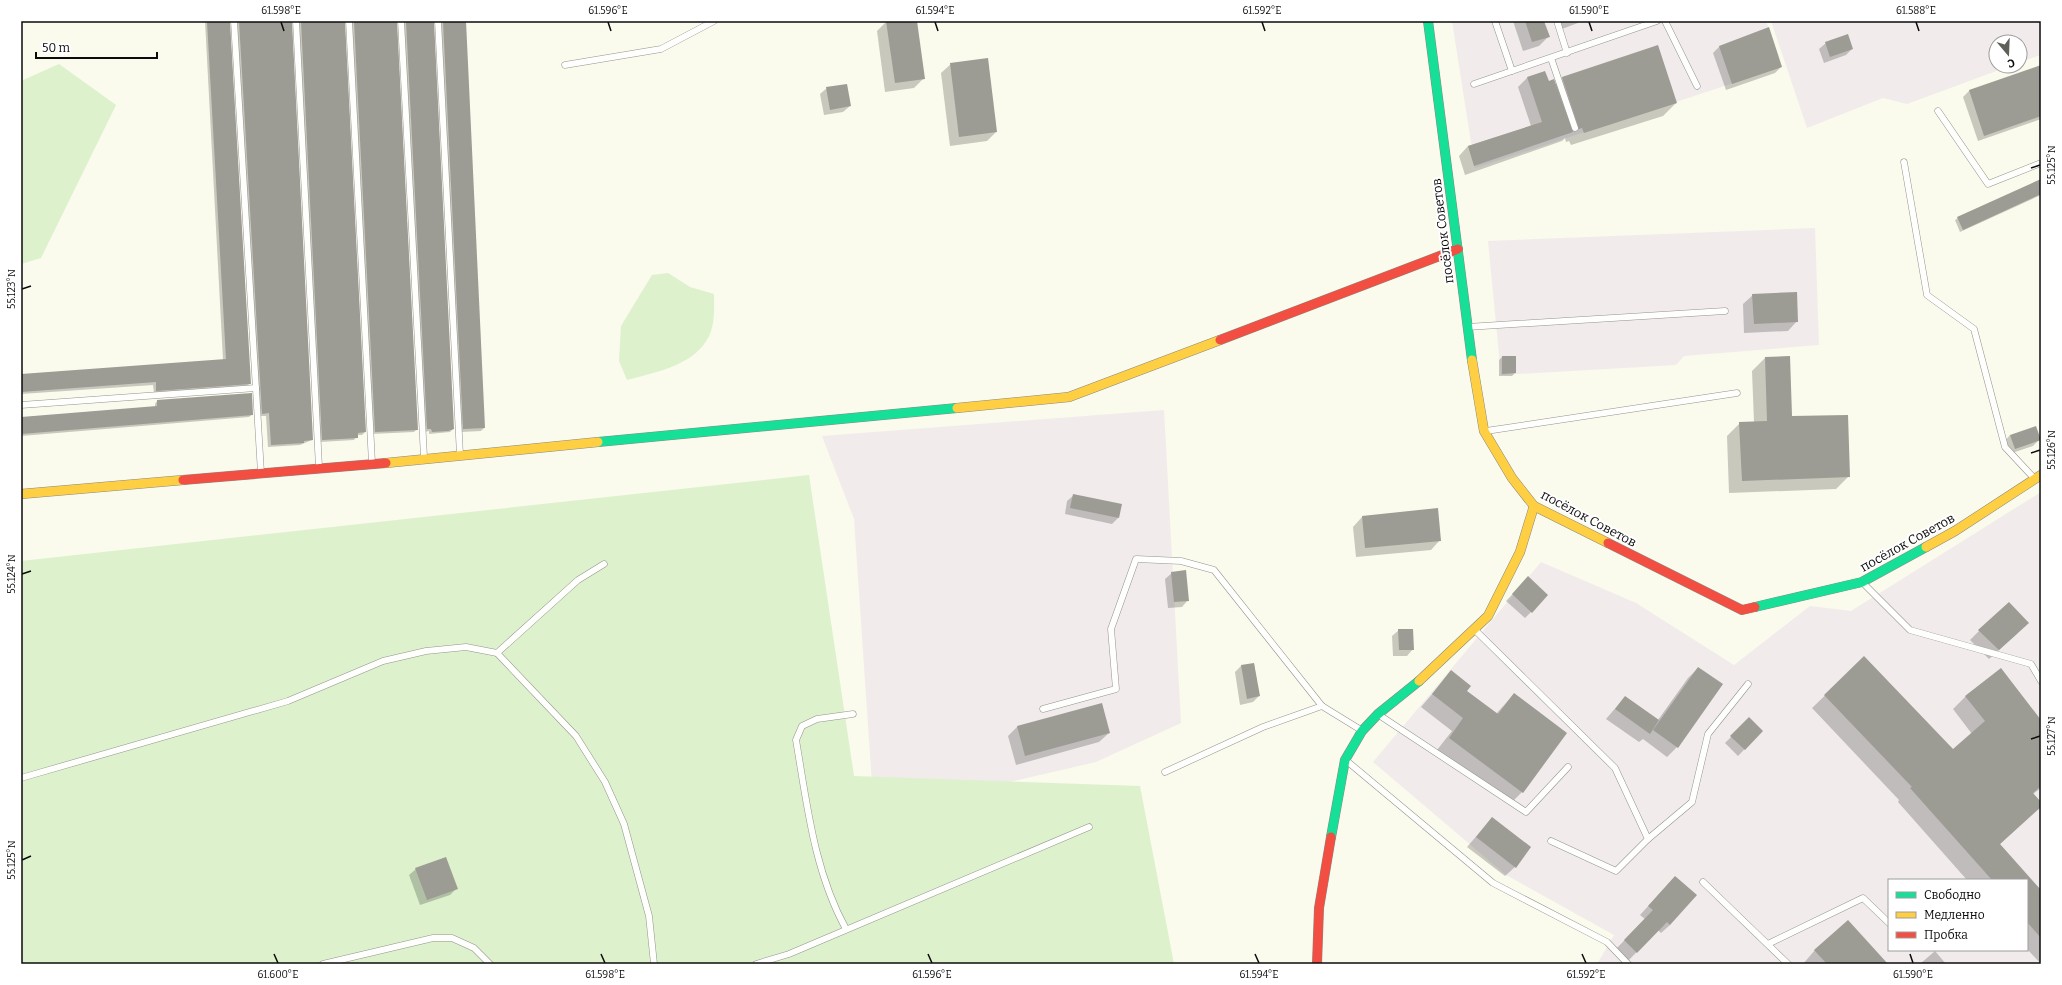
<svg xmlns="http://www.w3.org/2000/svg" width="2062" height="985" viewBox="0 0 2062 985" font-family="Bitter,serif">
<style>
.industrial{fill:#f1ebeb;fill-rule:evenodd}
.green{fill:#ddf1cd}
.shadow{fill:#0003}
.building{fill:#9c9b94}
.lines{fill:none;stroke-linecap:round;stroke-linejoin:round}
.lane-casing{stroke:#93938d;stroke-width:7}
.fast-casing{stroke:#898983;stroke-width:10}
.slow-casing{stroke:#898983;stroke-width:10}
.jam-casing{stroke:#898983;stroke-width:10}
.lane{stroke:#fefefc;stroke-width:6}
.fast{stroke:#16e098;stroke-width:9}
.slow{stroke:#ffcf43;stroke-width:9}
.jam{stroke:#f24e42;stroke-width:9}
.ticks{fill:none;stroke:#0b0b0b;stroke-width:1.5}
.labels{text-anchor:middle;stroke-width:4;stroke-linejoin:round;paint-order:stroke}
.street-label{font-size:13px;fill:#0b0b0b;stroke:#fff}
.neatline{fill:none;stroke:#0b0b0b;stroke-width:1.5}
.ticks-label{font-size:10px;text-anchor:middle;fill:#0b0b0b}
</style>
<rect width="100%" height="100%" fill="#fafaed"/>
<!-- industrial -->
<g class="industrial">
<path d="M1452,21h314l16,46 -307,101z"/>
<path d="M1771,21h270v34l-21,7v-20h-24v24h14l-103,38 -24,-6 -76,30z"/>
<path d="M1815,228l4,117 -135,11 -8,9 -175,10 -13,-134z"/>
<path d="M1164,410l17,313 -85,39 -222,51 -20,-294 -32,-83z"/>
<path d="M2041,492v472h-444l17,-29 -108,-60 -133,-113 168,-200 95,41 98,62 76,-59 41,5zM1889,880h138v70h-138z"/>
</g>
<!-- green -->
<g class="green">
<path d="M59,64l57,41 -75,153 -20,6v-183z"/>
<path d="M668,273l22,14 24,7c0,11 1,26 -3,37 -11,33 -54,41 -84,49l-8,-19 2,-35 31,-51z"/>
<path d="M809,475l45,301 286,10 34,178h-1153v-403z"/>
</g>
<!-- shadow -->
<g class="shadow">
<path d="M205,21h23l22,362 -3,3 -93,7 -1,-8 -132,9v-19l202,-15z"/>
<path d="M233,21h57l22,419 -12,5 -32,2 -2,-31h-7z"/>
<path d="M295,21h48l22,411 -3,3h-5l-3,5 -34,2z"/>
<path d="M348,21h47l22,408 -3,3 -42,2z"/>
<path d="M400,21h33l20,408 -3,3 -21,2v-3l-4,1z"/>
<path d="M438,21h27l19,407 -3,3 -20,1z"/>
<path d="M887,21h29l8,57 -10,10 -29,4 -8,-61z"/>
<path d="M1513,21h30l6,15 -10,10 -16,5z"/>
<path d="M1559,21h24l-21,8z"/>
<path d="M1826,43l26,6 -6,6 -22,8 -5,-14z"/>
<path d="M1720,46l61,21 -6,6 -49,17 -13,-37z"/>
<path d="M951,64l45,68 -9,9 -37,5 -9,-73z"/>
<path d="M2041,66v53l-63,22 -15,-44 6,-6z"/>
<path d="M1528,77l27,8 8,-8 113,26 -13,13 -92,29 -2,-4 -3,1 -1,-4 -3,3 -97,34 -6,-19 9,-10 63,-20 -13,-39z"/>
<path d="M827,88l23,18 -7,6 -19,3 -4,-21z"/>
<path d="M2041,180v15l-81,37 -5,-12 3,-2z"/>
<path d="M1753,295l44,26 -9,10 -44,2 -1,-29z"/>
<path d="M1502,357h13v16l-3,3h-13v-16z"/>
<path d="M1765,358l26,59 58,59 -13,13 -107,4 -2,-57 13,-13 14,-1 -2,-51z"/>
<path d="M157,401l95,13 -3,3 -228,19v-18l134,-11v-3z"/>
<path d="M2010,435l30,4 -7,7 -24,8 -5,-12z"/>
<path d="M1074,495l44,23 -6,6 -47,-10 2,-13z"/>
<path d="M1362,517l78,23 -9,10 -75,7 -3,-30z"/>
<path d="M1172,573l16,27 -6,7 -14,1 -3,-29z"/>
<path d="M1522,584l9,28 -6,6 -19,-17z"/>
<path d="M1399,630l14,19 -6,7h-14l-1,-20z"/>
<path d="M1979,631l39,2 -29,26 -19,-19z"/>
<path d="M1864,658l89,93 19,-17 -19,-25 13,-13 75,25v67l-8,6 8,9v3l-42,39 42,47v72l-14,-15v-69h-60l-69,-78 1,-2 -87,-92z"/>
<path d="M1254,664l5,32 -6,6 -13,3 -5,-33 6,-6z"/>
<path d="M1698,668l23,17 -44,62 -10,10 -24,-18 -4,3 -33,-23 19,-22 33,23 30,-42z"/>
<path d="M1451,672l15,19 30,23 18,-20 8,98 -12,12 -73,-54 15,-19 -31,-24z"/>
<path d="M1749,719l13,12 -24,25 -13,-13z"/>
<path d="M1017,727l92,6 -10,9 -83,23 -8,-29z"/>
<path d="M1492,818l23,49 -10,9 -38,-29z"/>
<path d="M416,869l41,19 -7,7 -30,10 -11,-30z"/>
<path d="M1675,877l-5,48 -9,8 -3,-3 -30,31 -12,-12 29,-30 -5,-4z"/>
<path d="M1815,950l71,14h-83z"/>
<path d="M1935,951l11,13h-26z"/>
</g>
<!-- building -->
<g class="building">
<path d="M207,21h23l21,363 -95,7v-9l-135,10v-18l205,-15z"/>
<path d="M239,21h53l21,419 -9,1v2l-33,2 -2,-32 -7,1z"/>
<path d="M301,21h44l21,411 -8,1v5l-36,2z"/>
<path d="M354,21h43l21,409 -43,2z"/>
<path d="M406,21h28l20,408 -6,2 -16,1 -1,-3h-4z"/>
<path d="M443,21h23l19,407 -22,1z"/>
<path d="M886,21h31l8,58 -30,4z"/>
<path d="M1525,21h19l6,16 -18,5z"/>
<path d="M1769,27l13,40 -50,17 -13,-38z"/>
<path d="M1848,34l5,15 -23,8 -5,-15z"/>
<path d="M1658,45l19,58 -93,30 -2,-5 -3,1 -17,-52z"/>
<path d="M988,58l9,74 -38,5 -9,-74z"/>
<path d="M2041,65v51l-57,20 -15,-46z"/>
<path d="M1545,71l4,10 5,-2 19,53 -99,34 -6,-20 74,-24 -15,-45z"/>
<path d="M847,84l4,22 -21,4 -4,-23z"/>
<path d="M2041,179v15l-78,36 -6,-13z"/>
<path d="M1797,292l1,30 -44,2 -2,-30z"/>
<path d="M1502,356h14v17l-14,1z"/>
<path d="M1790,356l2,60 56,-1 2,62 -108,4 -3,-59 28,-1 -2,-64z"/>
<path d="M252,393l1,22 -232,19v-17l136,-11v-6z"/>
<path d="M2036,426l5,14 -26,9 -5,-14z"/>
<path d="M1073,494l49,10 -3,14 -49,-10z"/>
<path d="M1438,508l3,33 -76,7 -3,-32z"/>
<path d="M1186,570l3,31 -15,1 -3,-30z"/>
<path d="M1528,576l20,19 -16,18 -20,-19z"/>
<path d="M2009,602l20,21 -30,27 -21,-20z"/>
<path d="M1398,629h15l1,21h-15z"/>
<path d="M1864,656l89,93 32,-28 -20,-25 36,-28 40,52v66l-8,7 8,9v5l-41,37 41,46v48l-14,-16v-42h-35l-82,-92 2,-1 -88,-92z"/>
<path d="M1254,663l6,33 -13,3 -6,-34z"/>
<path d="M1698,667l25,17 -45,64 -25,-18z"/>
<path d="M1451,670l20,16 -4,5 31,23 16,-21 53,40 -44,60 -74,-55 14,-20 -31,-24z"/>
<path d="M1625,696l34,24 -9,14 -35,-25z"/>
<path d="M1102,703l8,30 -85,23 -8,-30z"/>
<path d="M1749,717l14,14 -18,19 -15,-14z"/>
<path d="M1492,817l39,30 -15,21 -40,-31z"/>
<path d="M446,857l12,32 -31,11 -12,-32z"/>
<path d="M1675,876l22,19 -27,30 -3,-3 -30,31 -13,-13 29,-30 -5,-4z"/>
<path d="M1848,920l40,44h-61l-13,-14z"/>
</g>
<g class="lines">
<!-- lane casing -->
<g class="lane-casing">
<g id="lane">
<path d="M234,21l27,452"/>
<path d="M296,21l23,446"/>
<path d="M349,21l23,442"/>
<path d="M401,21l23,436"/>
<path d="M438,21l22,434"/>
<path d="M1495,21l17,50"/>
<path d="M1557,21l10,32"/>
<path d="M1665,21l32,65"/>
<path d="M1551,58l24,70"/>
<path d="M565,65l96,-16 53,-28"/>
<path d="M1474,84l183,-63"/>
<path d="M1938,111l50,73 53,-21"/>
<path d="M1904,162l23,133 47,34 31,118 28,30"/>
<path d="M1467,327l258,-16"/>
<path d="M21,405l235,-17"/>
<path d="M1486,431l251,-38"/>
<path d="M1864,584l46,46 121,34 10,17"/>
<path d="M1475,630l140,138 33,71 -32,32 -65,-30"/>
<path d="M497,653l79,83 29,46 19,42 25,92 5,48"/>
<path d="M1043,709l73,-20 -5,-60 25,-70 45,2 33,9 108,136 39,24"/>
<path d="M1379,715l147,97 42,-45"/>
<path d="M1348,762l145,121 114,59 21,22"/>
<path d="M1165,772l98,-45 59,-21"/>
<path d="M21,778l267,-77 95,-40 43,-10 40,-4 31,6 81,-73 26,-16"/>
<path d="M1648,839l44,-37 16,-68 40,-50"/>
<path d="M1703,882l85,82"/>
<path d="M846,929c-32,-58 -39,-125 -50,-189l6,-14 15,-7 36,-5"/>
<path d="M1768,944l95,-46 26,25"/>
<path d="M323,964l110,-26h19l22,10 16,16"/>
<path d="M756,964l33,-10 300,-127"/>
</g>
</g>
<!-- fast casing -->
<g class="fast-casing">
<g id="fast">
<path d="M1428,21l44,339"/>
<path d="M598,442l359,-34"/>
<path d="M1755,607l107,-25 64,-35"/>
<path d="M1331,837l14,-77 17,-29 16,-17 41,-33"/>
</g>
</g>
<!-- slow casing -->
<g class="slow-casing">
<g id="slow">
<path d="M1472,360l12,71 28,47 22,28 74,37"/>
<path d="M957,408l112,-11 151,-57"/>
<path d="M386,463l212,-21"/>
<path d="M21,494l162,-14"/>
<path d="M1926,547l29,-16 86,-56"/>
<path d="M1419,681l69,-65 32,-64 14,-46"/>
</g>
</g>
<!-- jam casing -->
<g class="jam-casing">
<g id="jam">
<path d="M1220,340l238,-91"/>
<path d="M183,480l203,-17"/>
<path d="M1608,543l134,67 13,-3"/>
<path d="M1317,964l2,-56 12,-71"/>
</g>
</g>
<!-- lane -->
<use href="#lane" class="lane"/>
<!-- fast -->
<use href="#fast" class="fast"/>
<!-- slow -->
<use href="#slow" class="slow"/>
<!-- jam -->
<use href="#jam" class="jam"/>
</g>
<!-- ticks -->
<path class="ticks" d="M281,22l3,9M608,22l3,9M935,22l3,9M1262,22l3,9M1589,22l3,9M1916,22l3,9M2031,168l9,-3M22,289l9,-3M2031,453l9,-3M22,574l9,-3M2031,739l9,-3M22,860l9,-4M274,954l4,9M601,954l4,9M928,954l4,9M1255,954l4,9M1582,954l4,9M1910,954l3,9"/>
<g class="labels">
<!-- street labels -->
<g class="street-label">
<text transform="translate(1442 231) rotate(-97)" y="5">посёлок Советов</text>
<text transform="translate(1589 518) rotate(28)" y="5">посёлок Советов</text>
<text transform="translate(1907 542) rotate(-29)" y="5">посёлок Советов</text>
</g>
</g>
<!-- border -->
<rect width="2062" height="985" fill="none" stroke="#ffffff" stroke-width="44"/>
<!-- legend -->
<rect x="1888" y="879" width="140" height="72" fill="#ffffff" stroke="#9d9d9d"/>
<rect x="1896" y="892" width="20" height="6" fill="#16e098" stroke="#9d9d9d"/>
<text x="1924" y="899" font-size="12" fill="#0b0b0b">Свободно</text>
<rect x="1896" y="912" width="20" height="6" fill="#ffcf43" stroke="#9d9d9d"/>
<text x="1924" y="919" font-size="12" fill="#0b0b0b">Медленно</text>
<rect x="1896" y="932" width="20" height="6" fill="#f24e42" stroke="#9d9d9d"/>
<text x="1924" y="939" font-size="12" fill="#0b0b0b">Пробка</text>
<!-- north arrow -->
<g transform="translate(2008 54) rotate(161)"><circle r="19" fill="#ffffff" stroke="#9d9d9d"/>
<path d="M0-3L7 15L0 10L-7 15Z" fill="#5f5f5a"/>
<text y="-6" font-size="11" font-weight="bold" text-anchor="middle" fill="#0b0b0b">С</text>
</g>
<!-- scale -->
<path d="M36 52v6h121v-6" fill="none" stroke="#0b0b0b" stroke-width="2"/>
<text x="42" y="52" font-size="12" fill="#0b0b0b" stroke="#ffffff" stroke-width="3" paint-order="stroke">50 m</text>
<rect x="22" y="22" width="2018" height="941" class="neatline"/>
<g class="ticks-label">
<text x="281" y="14">61.598°E</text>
<text x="608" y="14">61.596°E</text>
<text x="935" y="14">61.594°E</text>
<text x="1262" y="14">61.592°E</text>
<text x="1589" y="14">61.590°E</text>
<text x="1916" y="14">61.588°E</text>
<text transform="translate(2051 165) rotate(-90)" y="4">55.125°N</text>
<text transform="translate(11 289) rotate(-90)" y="4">55.123°N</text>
<text transform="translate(2051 450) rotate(-90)" y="4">55.126°N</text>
<text transform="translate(11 574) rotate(-90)" y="4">55.124°N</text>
<text transform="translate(2051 736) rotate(-90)" y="4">55.127°N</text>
<text transform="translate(11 860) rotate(-90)" y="4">55.125°N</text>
<text x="278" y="978">61.600°E</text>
<text x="605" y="978">61.598°E</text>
<text x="932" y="978">61.596°E</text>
<text x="1259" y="978">61.594°E</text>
<text x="1586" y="978">61.592°E</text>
<text x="1913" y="978">61.590°E</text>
</g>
</svg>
